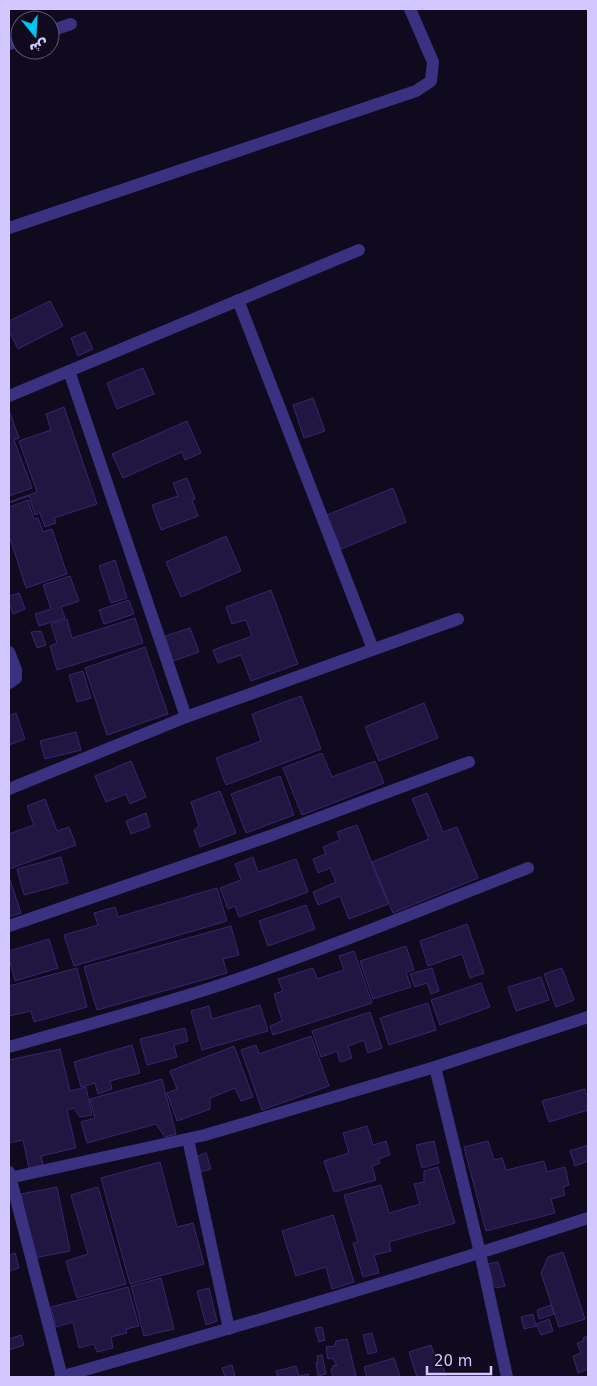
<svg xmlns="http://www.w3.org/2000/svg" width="597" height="1386" viewBox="0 0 597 1386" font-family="'DejaVu Sans',Cairo,sans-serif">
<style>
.building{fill:#211541;stroke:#3a256e}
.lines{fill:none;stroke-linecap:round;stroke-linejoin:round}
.minor{stroke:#3b3181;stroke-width:12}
</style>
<rect width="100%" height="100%" fill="#0f0a1e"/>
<!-- building -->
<g class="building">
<path d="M50,301l13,25 -45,23 -9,-18v-10z"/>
<path d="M85,332l8,17 -15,7 -7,-18z"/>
<path d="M143,368l11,26 -37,15 -10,-26z"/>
<path d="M313,398l12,33 -21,7 -11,-33z"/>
<path d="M64,407l33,97 -43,14 2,5 -11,4 -5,-14 -5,2 -6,-19 -20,7v-1l28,-10 -18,-51 32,-11 -5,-16z"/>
<path d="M9,413h1l9,25 -5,2 18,48 -23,8z"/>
<path d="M187,421l14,32 -16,7 -3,-8 -59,26 -11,-24z"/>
<path d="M187,478l8,21 -3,1 6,16 -37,14 -9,-25 26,-9 -5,-13z"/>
<path d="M393,488l13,34 -65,27 -14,-34z"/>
<path d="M28,500l6,19 4,-1 5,14 9,-3 15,45 -41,14 -17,-53v-28z"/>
<path d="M226,536l15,35 -60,26 -15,-35z"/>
<path d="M115,560l12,38 -16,5 -12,-37z"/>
<path d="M70,576l9,25 -18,6 4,11 -26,8 -4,-12 16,-5 -8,-24z"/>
<path d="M271,590l27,74 -47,17 -10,-26 -23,8 -5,-13 39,-14 -6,-16 -14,4 -6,-17z"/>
<path d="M19,593l6,16 -12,5 -4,-11v-7z"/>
<path d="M129,600l5,14 -30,10 -5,-14z"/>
<path d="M135,618l8,25 -86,27 -7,-24 7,-3 -6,-19 16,-5 5,19z"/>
<path d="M190,628l9,24 -26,9 -8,-25z"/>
<path d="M41,631l5,14 -9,3 -6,-16z"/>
<path d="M145,647l23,67 -61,21 -22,-67z"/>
<path d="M83,671l8,27 -14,4 -8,-27z"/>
<path d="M301,696l20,53 -95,36 -10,-27 45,-17 -9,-27z"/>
<path d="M424,703l14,35 -59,23 -14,-34z"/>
<path d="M16,713l9,26 -16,6v-29z"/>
<path d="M76,732l5,18 -36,9 -5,-18z"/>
<path d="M322,753l10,24 43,-16 9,22 -82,32 -19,-47z"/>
<path d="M131,761l15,36 -16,7 -4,-10 -20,8 -11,-26z"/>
<path d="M280,776l14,39 -48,18 -15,-39z"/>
<path d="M220,791l16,42 -36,14 -6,-17 5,-4 -8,-24z"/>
<path d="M427,793l16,39 14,-5 21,51 -85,35 -21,-51 57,-23 -17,-40z"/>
<path d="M45,799l12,32 12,-4 7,18 -67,24v-35l25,-9 -7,-19z"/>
<path d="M146,813l4,14 -19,7 -5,-13z"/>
<path d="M357,825l31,79 -39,15 -9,-23 -22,9 -5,-13 23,-10 -6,-14 -12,5 -5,-14 13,-5 -3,-7 17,-7 -3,-8z"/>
<path d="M61,857l7,26 -44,12 -7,-26z"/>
<path d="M253,857l5,15 38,-13 12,33 -69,25 -4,-11 -7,3 -8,-21 21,-8 -6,-16z"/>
<path d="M9,877l12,36 -12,4z"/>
<path d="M217,888l10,33 -153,45 -10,-31 34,-10 -4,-12 21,-6 3,10z"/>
<path d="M306,905l9,24 -47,17 -9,-25z"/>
<path d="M467,924l17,49 -14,5 -8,-24 -34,12 -8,-25z"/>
<path d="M231,926l8,29 -16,4 4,14 -130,37 -13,-43z"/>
<path d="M49,939l9,29 -43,13 -6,-23v-7z"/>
<path d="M406,946l8,24 -8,2 5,15 -38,12 -13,-38z"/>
<path d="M354,951l18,52 -99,32 -3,-9 12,-5 -8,-27 9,-3 -5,-12 35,-11 4,11 27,-9 -5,-14z"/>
<path d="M77,968l10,39 -53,15 -3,-11 -22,5v-30z"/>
<path d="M432,968l7,23 -8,3 -4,-11 -12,4 -5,-13z"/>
<path d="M562,968l12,32 -18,7 -12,-33z"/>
<path d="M541,977l8,23 -33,11 -8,-24z"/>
<path d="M481,983l9,24 -50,18 -9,-25z"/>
<path d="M428,1003l8,27 -47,15 -9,-27z"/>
<path d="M260,1005l8,26 -66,19 -11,-39 18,-5 3,13z"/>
<path d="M370,1012l12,36 -14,5 -4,-13 -16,6 4,12 -12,4 -3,-11 -16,6 -9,-26z"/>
<path d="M185,1028l3,13 -14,4 3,12 -30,8 -7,-26z"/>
<path d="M311,1036l18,50 -67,24 -21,-60 15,-5 3,9z"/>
<path d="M132,1045l8,28 -30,8 2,8 -14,5 -3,-11 -14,4 -7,-25z"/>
<path d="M234,1046l19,51 -12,4 -6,-13 -25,10v11l-33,12 -10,-28 10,-4 -7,-18z"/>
<path d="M60,1049l10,42 16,-4 6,28 -12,2 -6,-9 -7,2 9,38 -35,8 2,9 -14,3 -6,-28 -14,3v-83z"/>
<path d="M162,1079l14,55 -11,3 -9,-13 -69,19 -6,-21 14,-4 -5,-19z"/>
<path d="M585,1089l1,6 2,-1v16l-39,12 -7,-21z"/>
<path d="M367,1126l6,19 13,-4 4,14 -12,4 2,4 -8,3 4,14 -42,12 -10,-31 25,-8 -6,-20z"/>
<path d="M434,1141l5,22 -17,5 -6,-23z"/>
<path d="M488,1141l6,19 8,-2 4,12 38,-9 3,11 18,-5 4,18 -6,2 2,8 -14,4 4,14 -69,18 -22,-84z"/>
<path d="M588,1145v16l-13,5 -5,-15z"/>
<path d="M206,1153l5,16 -11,3 -5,-15z"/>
<path d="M160,1162l17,65 16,-4 11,41 -74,20 -29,-106z"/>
<path d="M438,1167l17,56 -66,19 2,9 -17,4 5,18 -16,4 -10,-34 5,-1 -14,-47 37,-10 8,28 31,-9 -6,-20 10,-2v-11z"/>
<path d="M57,1187l13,64 -36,7 -13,-64z"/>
<path d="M98,1187l28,97 -49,14 -11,-37 22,-7 -17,-59z"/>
<path d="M333,1215l21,67 -22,7 -6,-22 -30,9 -14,-45z"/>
<path d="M563,1252l22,67 -26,8 -18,-54 7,-16z"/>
<path d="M15,1253l4,15 -10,3v-16z"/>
<path d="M498,1262l7,24 -8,2 -3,-2 -6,-22z"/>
<path d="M161,1278l13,51 -30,7 -13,-50z"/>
<path d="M128,1287l11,39 -13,3 1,4 -16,4 2,11 -16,4 -3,-8 -15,4 -6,-26 -17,5 -5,-20z"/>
<path d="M209,1288l8,33 -11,4 -9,-34z"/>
<path d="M551,1305l3,9 -15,5 -2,-9z"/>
<path d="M533,1314l3,12 -12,3 -3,-12z"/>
<path d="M549,1319l4,12 -12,4 -5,-11z"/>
<path d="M322,1327l3,13 -6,2 -4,-14z"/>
<path d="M372,1333l5,19 -9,2 -5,-19z"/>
<path d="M21,1335l3,10 -15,5v-11z"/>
<path d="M588,1336v33l-10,4 -5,-17 8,-3 -4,-10 7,-2 -1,-3z"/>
<path d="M347,1339l9,37 -23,1 -2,-7 3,-5 3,1 -4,-8 -5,1 -2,-12 9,-1 1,-5z"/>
<path d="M431,1345l7,21h5l3,11h-29l-8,-25z"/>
<path d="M322,1355l4,19 -8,2 -2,-14h2l-1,-6z"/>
<path d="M394,1358l6,19h-33l-3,-10z"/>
<path d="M232,1365l3,11 -10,1 -3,-9z"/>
<path d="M296,1366l3,10 9,-2 1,3h-31l-2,-6z"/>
</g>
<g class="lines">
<!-- minor -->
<g class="minor">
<path d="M50,31l21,-7"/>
<path d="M9,44l11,-4"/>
<path d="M9,228l407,-137 15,-10 2,-19 -23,-53"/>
<path d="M238,300l135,349"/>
<path d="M69,371l117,346"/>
<path d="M9,396l350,-146"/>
<path d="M9,652l7,18v8l-7,5"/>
<path d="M9,789l177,-72 272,-98"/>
<path d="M9,926l261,-90 199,-74"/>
<path d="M9,1047c70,-20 141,-39 211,-62 104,-35 206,-77 308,-117"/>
<path d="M435,1067l45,186 27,124"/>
<path d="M188,1139l41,190"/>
<path d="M9,1172l53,205"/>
<path d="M9,1178l196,-43 230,-68 153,-50"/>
<path d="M60,1377c177,-50 354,-102 528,-159"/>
</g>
</g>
<!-- border -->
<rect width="597" height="1386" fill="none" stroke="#d2c7ff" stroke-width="20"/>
<!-- north arrow -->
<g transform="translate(35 35) rotate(162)"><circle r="24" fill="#0f0a1e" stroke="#5d5678"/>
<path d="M0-4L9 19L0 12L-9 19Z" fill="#00c6f2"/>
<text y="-8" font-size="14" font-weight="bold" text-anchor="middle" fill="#d2c7ff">ش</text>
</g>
<!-- scale -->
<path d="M427 1366v8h64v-8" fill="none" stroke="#d2c7ff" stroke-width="2.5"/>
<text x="434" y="1366" font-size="15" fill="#d2c7ff" stroke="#0f0a1e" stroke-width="4" paint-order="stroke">20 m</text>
</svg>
